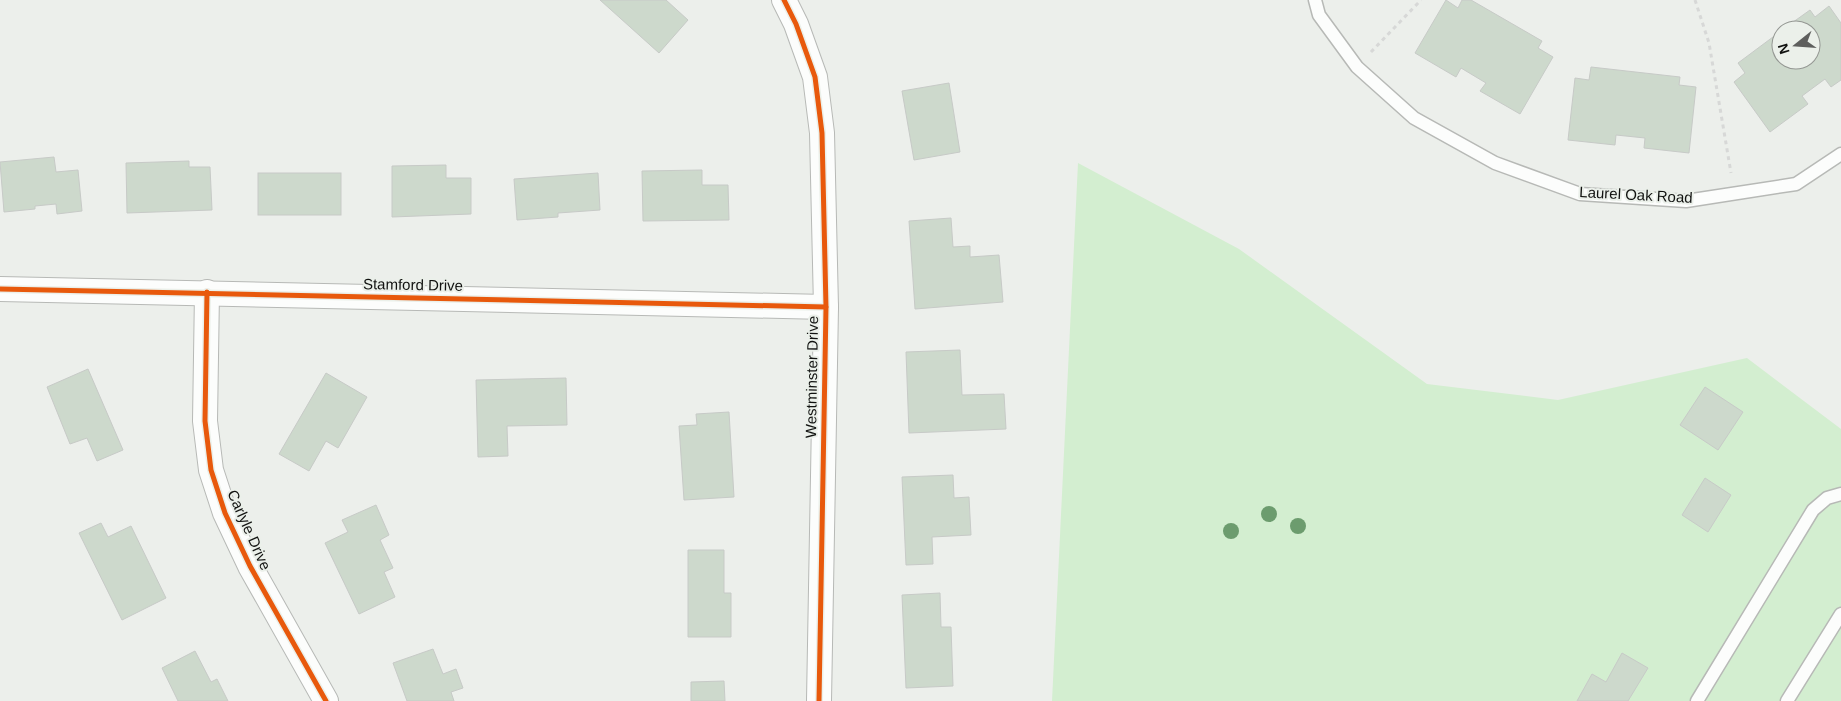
<svg xmlns="http://www.w3.org/2000/svg" width="1841" height="701" viewBox="0 0 1841 701" font-family="Arial,sans-serif">
<style>
.green{fill:#d3eed0}
.building{fill:#cdd9cc;stroke:#c7cac7}
.lines{fill:none;stroke-linecap:round;stroke-linejoin:round}
.lane-casing{stroke:#b7b9b6;stroke-width:15}
.street-casing{stroke:#b7b9b6;stroke-width:26}
.path{stroke:#d7d8d7;stroke-width:3;stroke-dasharray:4 4;stroke-linecap:butt}
.lane{stroke:#fcfdfc;stroke-width:12}
.street{stroke:#fcfdfc;stroke-width:24}
.cycleway-casing{stroke:#ebf0ea;stroke-width:8}
.cycleway{stroke:#e8590c;stroke-width:5}
.tree{fill:#6c9c6e}
.labels{text-anchor:middle;stroke-width:4;stroke-linejoin:round;paint-order:stroke}
.street-label{font-size:15px;fill:#111210;stroke:#ebf0ea}
</style>
<rect width="100%" height="100%" fill="#ecefeb"/>
<!-- green -->
<path class="green" d="M1078,163l161,86 188,135 131,16 189,-42 94,71v272h-789z"/>
<!-- building -->
<g class="building">
<path d="M600,0h66l22,20 -29,33z"/>
<path d="M1446,0l12,8 4,-8h9l71,41 -4,7 15,9 -33,57 -40,-23 6,-8 -25,-15 -5,9 -41,-24z"/>
<path d="M1829,6l12,17v57l-10,7 -6,-8 -23,17 6,8 -38,28 -36,-50 11,-9 -7,-10 43,-32v29h30v-30h-29l28,-20 5,7z"/>
<path d="M1591,67l89,10 -1,8 17,2 -7,66 -45,-5 1,-10 -29,-3 -1,10 -47,-5 7,-62 14,2z"/>
<path d="M949,83l11,69 -46,8 -12,-69z"/>
<path d="M54,157l2,15 22,-2 4,41 -25,3 -1,-10 -21,2v3l-31,3 -4,-50z"/>
<path d="M189,161v6h21l2,43 -85,3 -1,-50z"/>
<path d="M446,165v13h25v36l-79,3v-51z"/>
<path d="M702,170v15h26l1,35 -86,1 -1,-50z"/>
<rect x="258" y="173" width="83" height="42"/>
<path d="M598,173l2,37 -42,3v4l-41,3 -3,-41z"/>
<path d="M951,218l2,29 17,-1v11l29,-2 4,47 -88,7 -6,-88z"/>
<path d="M960,350l2,45 42,-1 2,35 -97,4 -3,-81z"/>
<path d="M88,369l35,81 -26,11 -10,-23 -17,6 -23,-57z"/>
<path d="M326,373l41,24 -29,51 -12,-7 -17,30 -30,-17z"/>
<path d="M566,378l1,47 -60,1 1,30 -30,1 -2,-77z"/>
<path d="M1705,387l38,25 -25,38 -38,-25z"/>
<path d="M729,412l5,85 -50,3 -5,-74 18,-1 -1,-11z"/>
<path d="M953,475l1,23 15,-1 2,38 -39,2 1,27 -27,1 -4,-88z"/>
<path d="M1705,478l26,17 -23,37 -26,-17z"/>
<path d="M376,505l13,30 -9,5 13,28 -9,4 11,25 -36,17 -34,-71 23,-11 -6,-12z"/>
<path d="M101,523l7,14 23,-11 35,72 -44,22 -43,-87z"/>
<path d="M688,550h36v43h7v44h-43z"/>
<path d="M940,593l1,34h10l2,59 -47,2 -4,-93z"/>
<path d="M433,649l10,25 13,-5 7,19 -12,4 3,9h-47l-14,-38z"/>
<path d="M195,651l16,31 6,-3 11,22h-50l-16,-33z"/>
<path d="M1622,653l26,15 -20,33h-51l15,-27 14,8z"/>
<path d="M724,681l1,20h-34v-19z"/>
</g>
<g class="lines">
<!-- lane casing -->
<g class="lane-casing">
<g id="lane">
<path d="M1315,0l4,15 38,52 57,51 81,45 85,31 106,7 110,-17 45,-30"/>
<path d="M1697,701l116,-191 14,-12 14,-4"/>
<path d="M1787,701l54,-87"/>
</g>
</g>
<!-- street casing -->
<g class="street-casing">
<g id="street">
<path d="M784,0l12,24 19,53 7,56 4,174 -7,394"/>
<path d="M0,289l826,18"/>
<path d="M207,292l-2,129 6,49 14,43 25,53 76,135"/>
</g>
</g>
<!-- path -->
<g class="path">
<path d="M1695,0l14,43 22,130"/>
<path d="M1371,52l50,-52"/>
</g>
<!-- lane -->
<use href="#lane" class="lane"/>
<!-- street -->
<use href="#street" class="street"/>
<!-- cycleway casing -->
<g class="cycleway-casing">
<g id="cycleway">
<path d="M784,0l12,24 19,53 7,56 4,174 -7,394"/>
<path d="M0,289l826,18"/>
<path d="M207,292l-2,129 6,49 14,43 25,53 76,135"/>
</g>
</g>
<!-- cycleway -->
<use href="#cycleway" class="cycleway"/>
</g>
<!-- trees -->
<g class="tree">
<circle cx="1269" cy="514" r="8"/>
<circle cx="1298" cy="526" r="8"/>
<circle cx="1231" cy="531" r="8"/>
</g>
<g class="labels">
<!-- street labels -->
<g class="street-label">
<text transform="translate(1636 195) rotate(3)" y="5">Laurel Oak Road</text>
<text transform="translate(413 285) rotate(1)" y="5">Stamford Drive</text>
<text transform="translate(812 377) rotate(-89)" y="5">Westminster Drive</text>
<text transform="translate(249 530) rotate(66)" y="5">Carlyle Drive</text>
</g>
</g>
<!-- north arrow -->
<g transform="translate(1796 45) rotate(253)"><circle r="24" fill="#ebf0ea" stroke="#949793"/>
<path d="M0-4L9 19L0 12L-9 19Z" fill="#5e5f5d"/>
<text y="-8" font-size="14" font-weight="bold" text-anchor="middle" fill="#111210">N</text>
</g>
</svg>
